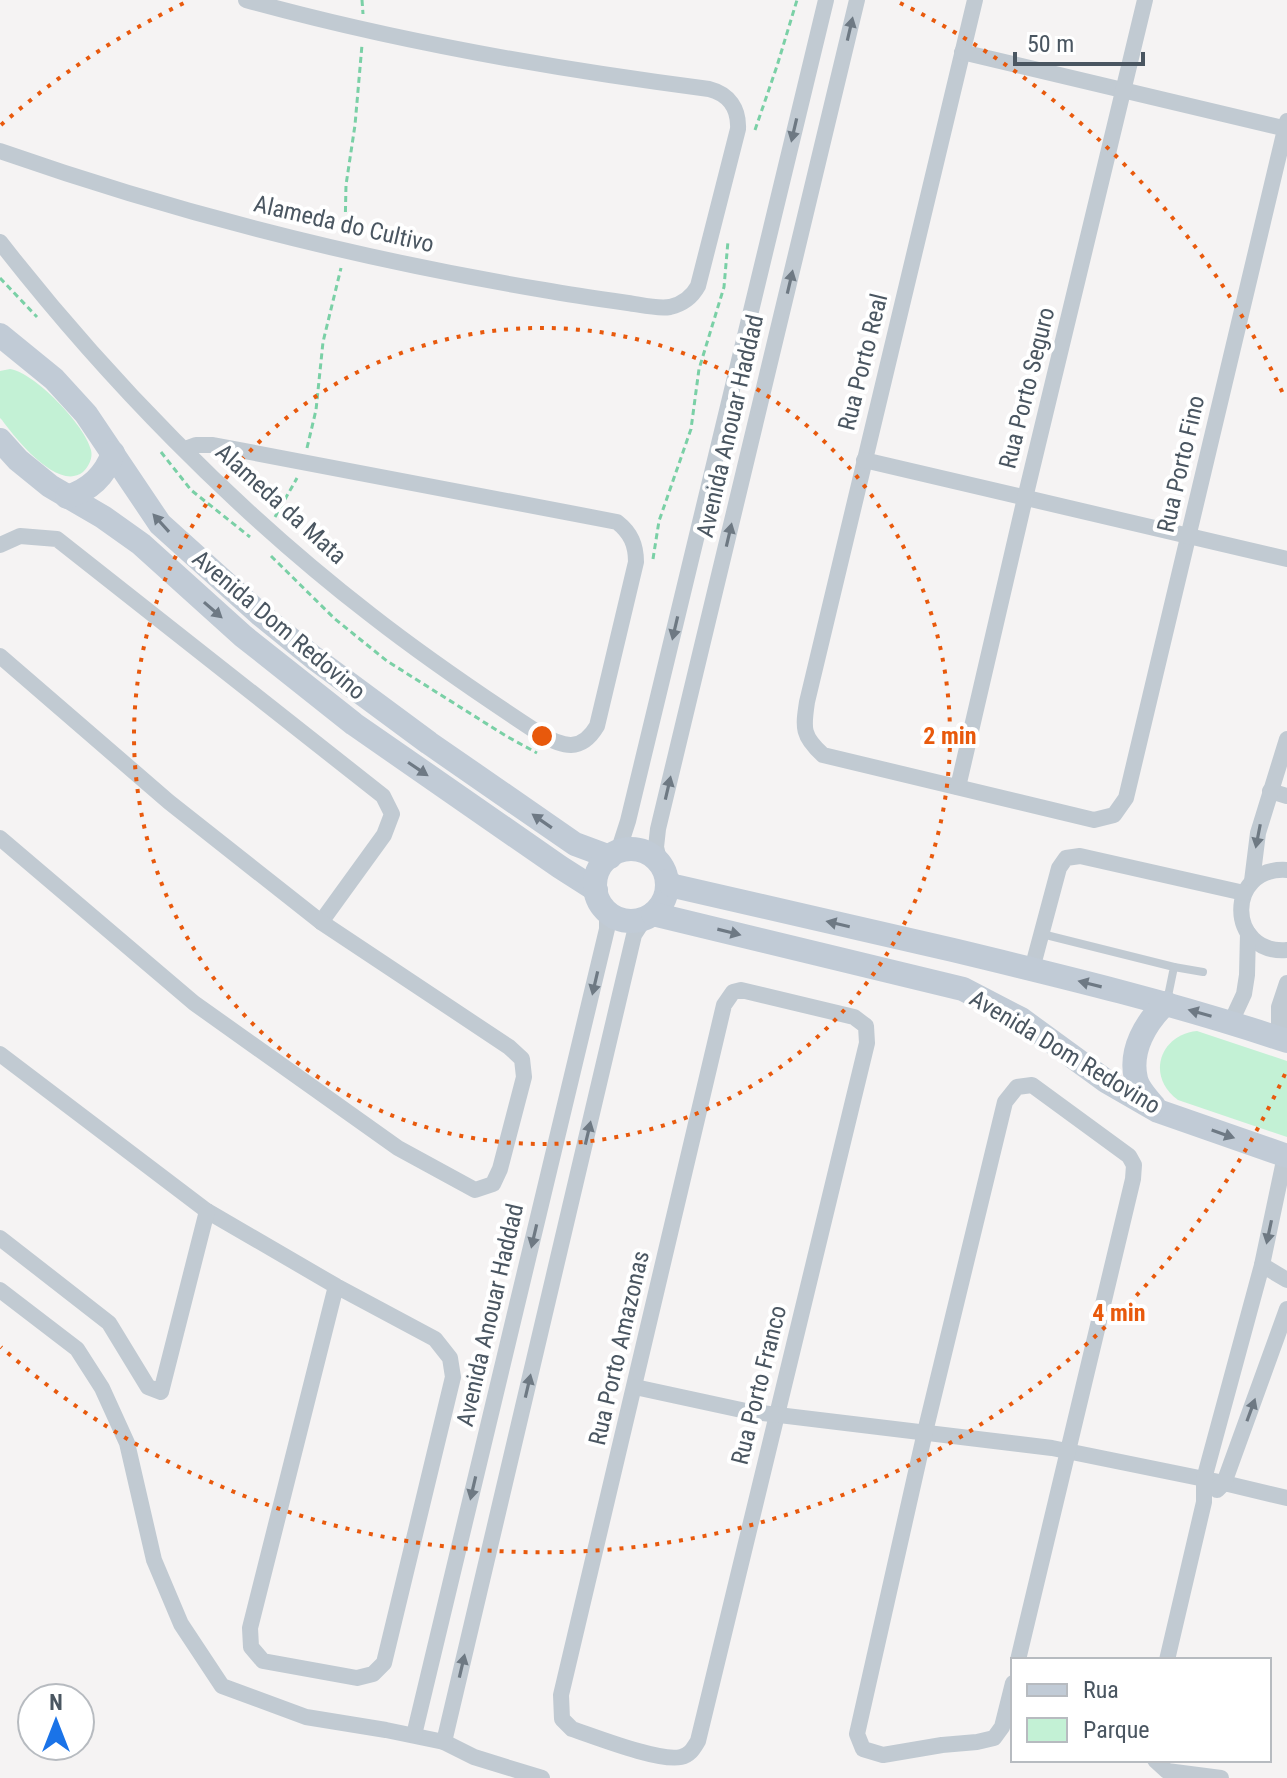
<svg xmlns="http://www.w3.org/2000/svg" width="1287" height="1778" viewBox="0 0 1287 1778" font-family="'Roboto Condensed',sans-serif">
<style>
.green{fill:#c3f1d5}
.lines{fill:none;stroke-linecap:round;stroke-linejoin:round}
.path{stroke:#7ad0a6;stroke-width:3;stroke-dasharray:6 4;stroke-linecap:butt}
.lane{stroke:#c1cad2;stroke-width:8}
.street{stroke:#c1cad2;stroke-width:16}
.secondary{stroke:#c1cbd6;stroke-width:24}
.oneway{fill:#6e7983}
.oneway2{fill:#6e7984}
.ring{fill:none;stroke:#e8590c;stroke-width:4;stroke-dasharray:4 8}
.labels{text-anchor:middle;stroke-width:8;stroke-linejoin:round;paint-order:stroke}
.street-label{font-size:24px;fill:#4a5661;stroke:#fff}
.centre{fill:#e8590c;stroke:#fff;stroke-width:4}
.ring-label{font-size:24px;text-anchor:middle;font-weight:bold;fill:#e8590c;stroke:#fff;stroke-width:8;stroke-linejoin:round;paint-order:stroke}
</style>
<rect width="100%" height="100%" fill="#f5f3f3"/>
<!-- green -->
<g class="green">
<path d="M10,369c25,4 75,56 81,81 2,8 -2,16 -8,22 -25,20 -68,-34 -81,-52l-2,-2v-47z"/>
<path d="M1197,1031l90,30v76l-109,-37c-32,-23 -19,-65 19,-69z"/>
</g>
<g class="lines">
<!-- path -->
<g class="path">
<path d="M362,0l1,14"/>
<path d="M755,130l22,-64 20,-66"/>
<path d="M345,232l1,-47 9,-60 7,-80"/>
<path d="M0,278l37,39"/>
<path d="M307,448l9,-38 7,-68 18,-74"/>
<path d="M161,452l30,38 59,47"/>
<path d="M275,517l22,-39"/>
<path d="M271,556l64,63 52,42 119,75 31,17"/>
<path d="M653,559l6,-38 32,-92 8,-60 25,-82 4,-46"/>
</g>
<!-- lane -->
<g class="lane">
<path d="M1042,934l132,33 -7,34"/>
<path d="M1174,967l29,5"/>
</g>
<!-- street -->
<g class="street">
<path d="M975,0l-168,702c-4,26 -5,34 16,53l271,65 20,-5 12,-17 161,-677"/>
<path d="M962,52l325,77"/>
<path d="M0,151c177,62 359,108 544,139 28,5 56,9 84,13 14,2 29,6 42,4 13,-3 22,-10 28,-21l40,-157c1,-20 -9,-35 -29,-40 -156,-20 -311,-47 -463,-89"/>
<path d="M0,242c106,136 235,268 371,373 55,43 111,81 169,119 23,13 41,19 57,-8l39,-164c0,-17 -5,-29 -19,-40l-404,-77h-17l-11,4"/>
<path d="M864,460l423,99"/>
<path d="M0,545l20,-9 37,3 326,257 9,18 -8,21 -63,87"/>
<path d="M0,656l169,146 152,120 188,125 13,12 2,18 -24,92 -7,15 -18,6 -77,-42 -204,-145 -194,-165"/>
<path d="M958,787l67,-289 120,-498"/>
<path d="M1270,791l17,5"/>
<path d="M618,852l10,-31 198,-821"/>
<path d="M660,864l-4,-17 2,-18 199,-829"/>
<path d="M1287,870c-62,-4 -60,85 0,80"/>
<path d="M1252,881l6,-48 29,-94"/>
<path d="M1032,969l27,-101 7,-10 14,-2 164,37"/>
<path d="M1287,983l-8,24v19l8,13"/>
<path d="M741,990l113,27 12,9 1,17 -169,698c-5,8 -8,14 -17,16 -22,5 -85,-20 -109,-28l-10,-10 -1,-24 163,-690 9,-13z"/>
<path d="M1231,1022l13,-28 3,-19 1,-42"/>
<path d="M0,1054l207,157 129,75 99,53 15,19 3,19 -69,286 -11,11 -16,4 -94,-17 -12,-14 -1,-19 86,-342"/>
<path d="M0,1238l109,85 39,64 13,5 46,-181"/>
<path d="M1262,1265l25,15"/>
<path d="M0,1290l77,59 25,39 25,55 27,117 27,64 41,62 84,31 80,13 58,12 30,15 68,21"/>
<path d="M635,1387l111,24 306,37 172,35 63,15"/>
<path d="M1217,1490l7,-7 63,-174"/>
<path d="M1167,1660l37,-158v-23l58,-214 23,-109"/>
<path d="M1013,1683l-11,44 -8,11 -17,4 -35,3 -59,10 -20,-6 -6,-15 68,-302 80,-330 12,-15 15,-2 97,71 5,9 -1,14 -115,481"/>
<path d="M414,1735l193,-806v-10l-4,-12"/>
<path d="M444,1742l190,-807 11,-17"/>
<path d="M1155,1760l12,11 54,7"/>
</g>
<!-- secondary -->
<g class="secondary">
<path d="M0,335l54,44 32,35 74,110 101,91 53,43 115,85 146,101 35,13"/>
<path d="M0,440l18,20 32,26 53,31 38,27 102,92 111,88 206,143 36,23"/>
<path d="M67,497c23,-7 38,-21 46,-44"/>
<circle cx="631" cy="885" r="36"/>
<path d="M667,881l7,5c93,21 186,43 279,64 112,27 224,54 334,91"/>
<path d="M653,914l310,75 58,30 85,62 52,30 129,45"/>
<path d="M1154,1106c-7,-8 -16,-18 -18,-27 -7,-29 10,-57 30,-76"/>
</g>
</g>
<!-- one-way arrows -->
<defs><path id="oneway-solid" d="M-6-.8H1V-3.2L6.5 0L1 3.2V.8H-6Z" transform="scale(2)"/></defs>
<g class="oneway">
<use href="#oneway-solid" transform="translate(850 29) rotate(-77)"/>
<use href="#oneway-solid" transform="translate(794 130) rotate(103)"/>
<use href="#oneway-solid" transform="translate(790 282) rotate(-77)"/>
<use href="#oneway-solid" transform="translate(729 535) rotate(-77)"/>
<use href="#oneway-solid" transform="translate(675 628) rotate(103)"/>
<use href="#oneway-solid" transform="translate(668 788) rotate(-77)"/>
<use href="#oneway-solid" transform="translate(1258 836) rotate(101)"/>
<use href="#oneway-solid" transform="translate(595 983) rotate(103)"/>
<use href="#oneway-solid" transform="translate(588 1133) rotate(-77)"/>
<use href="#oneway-solid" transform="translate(1269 1232) rotate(102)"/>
<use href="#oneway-solid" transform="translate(534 1236) rotate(103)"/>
<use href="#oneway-solid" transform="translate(528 1386) rotate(-77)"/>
<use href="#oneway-solid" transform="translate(1251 1410) rotate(-70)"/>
<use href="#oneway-solid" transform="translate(473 1488) rotate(103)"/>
<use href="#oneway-solid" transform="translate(462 1666) rotate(-77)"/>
</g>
<g class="oneway2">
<use href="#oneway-solid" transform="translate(161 523) rotate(-132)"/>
<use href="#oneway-solid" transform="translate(213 610) rotate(41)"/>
<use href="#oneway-solid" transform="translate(418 769) rotate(34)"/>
<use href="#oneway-solid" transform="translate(542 821) rotate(-145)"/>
<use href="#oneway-solid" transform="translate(838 924) rotate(-167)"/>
<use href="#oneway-solid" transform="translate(729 932) rotate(14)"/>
<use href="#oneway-solid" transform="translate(1090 984) rotate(-166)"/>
<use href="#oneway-solid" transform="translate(1200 1013) rotate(-164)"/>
<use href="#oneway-solid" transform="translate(1223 1134) rotate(19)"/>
</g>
<!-- distance rings -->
<g class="ring">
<circle cx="542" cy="736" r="408"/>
<path d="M1285 1074A816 816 0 0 1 1 1347M1 125A816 816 0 0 1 184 3M900 3A816 816 0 0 1 1285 398"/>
</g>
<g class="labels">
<!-- street labels -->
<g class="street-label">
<text transform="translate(344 224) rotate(13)" y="8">Alameda do Cultivo</text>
<text transform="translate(863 362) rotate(-76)" y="8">Rua Porto Real</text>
<text transform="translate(1027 388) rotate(-76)" y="8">Rua Porto Seguro</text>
<text transform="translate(730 426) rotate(-77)" y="8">Avenida Anouar Haddad</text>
<text transform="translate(1181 464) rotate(-77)" y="8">Rua Porto Fino</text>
<text transform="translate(281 504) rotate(42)" y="8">Alameda da Mata</text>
<text transform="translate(279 625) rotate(40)" y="8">Avenida Dom Redovino</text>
<text transform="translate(1065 1052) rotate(31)" y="8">Avenida Dom Redovino</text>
<text transform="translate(490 1315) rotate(-77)" y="8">Avenida Anouar Haddad</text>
<text transform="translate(619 1348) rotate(-77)" y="8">Rua Porto Amazonas</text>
<text transform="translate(759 1385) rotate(-76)" y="8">Rua Porto Franco</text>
</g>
</g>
<circle cx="542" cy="736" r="12" class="centre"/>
<g class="ring-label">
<text x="950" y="744">2 min</text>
<text x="1119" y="1321">4 min</text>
</g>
<!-- legend -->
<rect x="1011" y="1658" width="260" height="104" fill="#ffffff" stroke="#b7bbc0" stroke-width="2"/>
<rect x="1027" y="1684" width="40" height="12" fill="#c1cbd6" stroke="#b7bbc0" stroke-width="2"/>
<text x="1083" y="1698" font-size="24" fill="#4a5661">Rua</text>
<rect x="1027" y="1718" width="40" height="24" fill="#c3f1d5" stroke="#b7bbc0" stroke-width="2"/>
<text x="1083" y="1738" font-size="24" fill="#4a5661">Parque</text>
<!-- north arrow -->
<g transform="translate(56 1722)"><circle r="38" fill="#ffffff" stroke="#b7bbc0" stroke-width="2"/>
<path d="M0-6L14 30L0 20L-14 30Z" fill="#1a73e8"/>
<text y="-12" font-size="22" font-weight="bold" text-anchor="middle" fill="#4a5661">N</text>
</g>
<!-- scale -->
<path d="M1015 52v12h128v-12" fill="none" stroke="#4a5661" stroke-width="4"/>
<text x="1027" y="52" font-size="24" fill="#4a5661" stroke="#ffffff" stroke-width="6" paint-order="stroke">50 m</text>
</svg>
